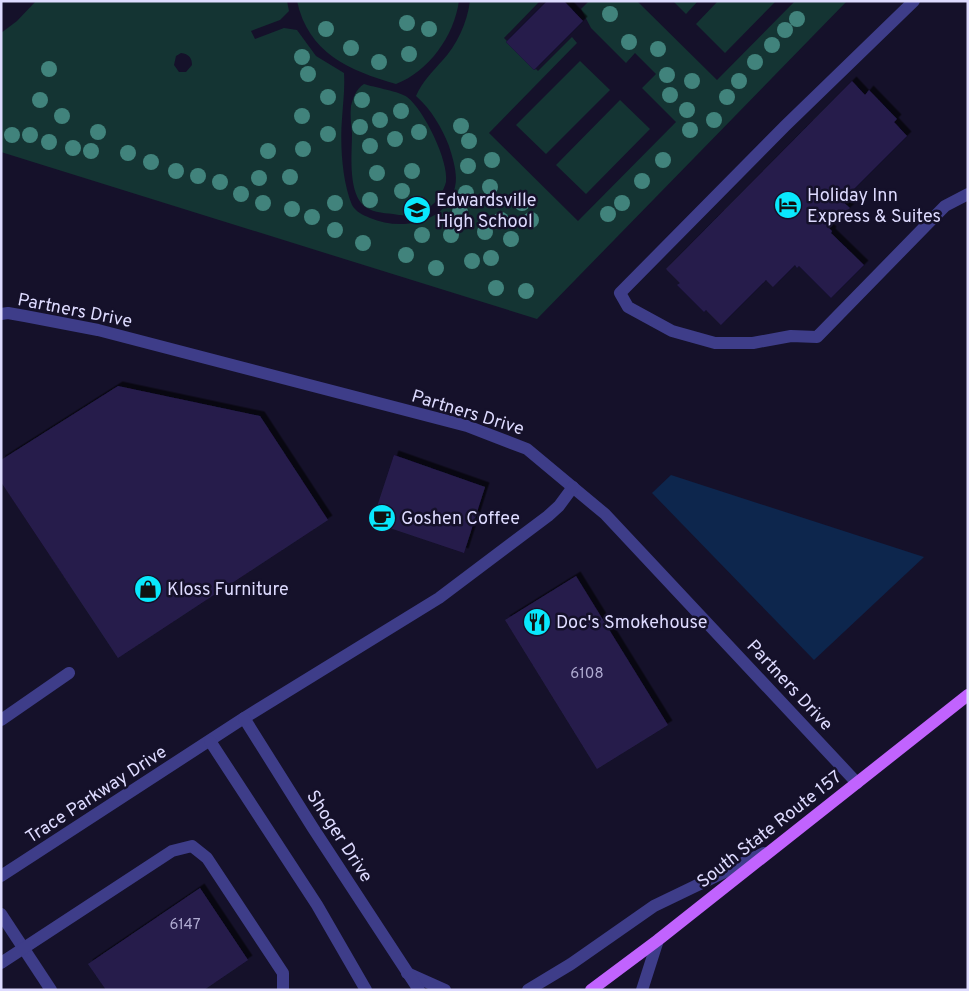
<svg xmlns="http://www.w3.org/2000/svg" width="969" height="991" viewBox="0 0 969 991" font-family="Overpass,sans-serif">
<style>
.green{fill:#143433;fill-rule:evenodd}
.water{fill:#0d264d}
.building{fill:#261d4b;filter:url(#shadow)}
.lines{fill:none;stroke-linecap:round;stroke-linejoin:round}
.lane{stroke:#3e3d89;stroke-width:12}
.street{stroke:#3e3d89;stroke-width:12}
.primary{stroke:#c163fe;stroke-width:12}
.tree{fill:#41837c}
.labels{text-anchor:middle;stroke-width:5;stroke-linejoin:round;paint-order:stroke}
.number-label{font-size:15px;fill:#b0acd2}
.poi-label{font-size:18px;fill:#dedbff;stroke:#15112a;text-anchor:start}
.street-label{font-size:18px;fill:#dedbff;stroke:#15112a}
</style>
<defs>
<filter id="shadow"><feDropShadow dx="4.5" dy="-4.5" stdDeviation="0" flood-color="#0009"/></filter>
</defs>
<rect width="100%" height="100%" fill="#15112a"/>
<!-- green -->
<g class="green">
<path d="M36,1h251l2,10 -9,9 -29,11 4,8 29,-11 13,2 19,26 28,17c1,16 -1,30 -2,46 -2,26 0,62 10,86 4,7 11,10 18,13 30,13 76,6 85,-31 3,-13 -2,-28 -6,-41 -7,-18 -18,-37 -33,-50 6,-14 16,-24 26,-35 15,-16 25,-38 28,-60l69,1 -35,36 3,3 -1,1 28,28 2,-1 2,2 34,-34 5,6 -88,90 89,88 98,-99 -34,-34 14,-14 -21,-21 -9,10 -35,-35 -10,-19 8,-8h48l80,79 78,-79h52l-310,318 -536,-167v-119l16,-12zM181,53c8,1 11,5 11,12l-6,7h-7l-5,-7 2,-9z"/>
<path d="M297,1h162c-5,35 -30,70 -63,83 -46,-13 -88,-31 -99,-83z"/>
<path d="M673,1h25l-12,13z"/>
<path d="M718,1h58l-51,52 -29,-29z"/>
<path d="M580,61l30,29 -64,64 -30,-29z"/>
<path d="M364,84c9,3 37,8 43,13 17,13 42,64 39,85 -2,8 -8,18 -14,23 -10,10 -25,12 -39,9 -10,-1 -24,-2 -31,-10 -14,-16 -10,-51 -10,-71 -1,-9 -2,-18 -1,-27 2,-8 5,-17 13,-22z"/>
<path d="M620,100l30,29 -64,65 -30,-29z"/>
</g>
<!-- water -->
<path class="water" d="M671,475l253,82 -110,103 -162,-167z"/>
<!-- building -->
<g class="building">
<path d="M547,1h17l19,20 -49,49 -28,-28z"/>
<path d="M852,81l13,14 4,-5 28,29 -3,3 13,14 -65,65 8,7 -21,20 3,3 -1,2 33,32 -33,33 -32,-32 -2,2 -2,-3 -22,22 -7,-7 -45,45 -15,-15 -2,2 -27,-27 3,-2 -14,-14z"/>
<path d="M118,386l142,30 68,104 -210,138 -117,-176v-22z"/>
<path d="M394,455l91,32 -21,66 -92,-31z"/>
<path d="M576,576l92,149 -71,44 -92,-149z"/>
<path d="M200,888l48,72 -44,30h-98l-18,-26z"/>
</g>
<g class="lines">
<!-- lane -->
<g class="lane">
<path d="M914,1l-129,125 -165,167 8,14 44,24 43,12h38l38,-7 26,1 128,-131 23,-12"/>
<path d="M1,314l7,-1 17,3 73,14 369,96 60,23 78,65 252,269"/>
<path d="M1,720l68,-47"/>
<path d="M1,876l243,-158 195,-120 109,-82 11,-10 14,-19"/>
<path d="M1,914l50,76"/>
<path d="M1,963l171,-112 20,-5 15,12 76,115v17"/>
<path d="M407,973l38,17"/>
<path d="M528,990l43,-26 83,-58 110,-53"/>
<path d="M642,990l16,-50"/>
</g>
<!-- street -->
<g class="street">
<path d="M244,718l69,110 106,162"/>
<path d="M210,741l107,164 49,85"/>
</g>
<!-- primary -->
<path class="primary" d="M591,990l67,-50 310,-245"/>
</g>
<!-- trees -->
<g class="tree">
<circle cx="610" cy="14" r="8"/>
<circle cx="797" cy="19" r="8"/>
<circle cx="407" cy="23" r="8"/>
<circle cx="326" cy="29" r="8"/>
<circle cx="429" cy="29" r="8"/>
<circle cx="785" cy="30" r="8"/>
<circle cx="629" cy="42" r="8"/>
<circle cx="772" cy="45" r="8"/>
<circle cx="351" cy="48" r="8"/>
<circle cx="658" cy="49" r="8"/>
<circle cx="409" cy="54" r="8"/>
<circle cx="302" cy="57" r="8"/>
<circle cx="379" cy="62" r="8"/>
<circle cx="755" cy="62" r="8"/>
<circle cx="49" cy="69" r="8"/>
<circle cx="308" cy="74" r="8"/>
<circle cx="667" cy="75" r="8"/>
<circle cx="692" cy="81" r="8"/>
<circle cx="739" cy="81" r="8"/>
<circle cx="670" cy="95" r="8"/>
<circle cx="328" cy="97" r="8"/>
<circle cx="727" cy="97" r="8"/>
<circle cx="40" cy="100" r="8"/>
<circle cx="362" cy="100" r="8"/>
<circle cx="687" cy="110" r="8"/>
<circle cx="401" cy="111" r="8"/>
<circle cx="62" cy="116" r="8"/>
<circle cx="302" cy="116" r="8"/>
<circle cx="380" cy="120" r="8"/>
<circle cx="714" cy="120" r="8"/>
<circle cx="461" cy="126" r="8"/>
<circle cx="360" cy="127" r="8"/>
<circle cx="690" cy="130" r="8"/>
<circle cx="98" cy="132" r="8"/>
<circle cx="419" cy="132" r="8"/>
<circle cx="328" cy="134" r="8"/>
<circle cx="12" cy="135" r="8"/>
<circle cx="30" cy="135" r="8"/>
<circle cx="395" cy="139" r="8"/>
<circle cx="469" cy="141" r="8"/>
<circle cx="49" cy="142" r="8"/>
<circle cx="370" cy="146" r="8"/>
<circle cx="73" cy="148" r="8"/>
<circle cx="303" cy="149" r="8"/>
<circle cx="91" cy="151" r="8"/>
<circle cx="268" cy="151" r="8"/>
<circle cx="128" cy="153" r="8"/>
<circle cx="492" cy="160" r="8"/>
<circle cx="663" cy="160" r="8"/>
<circle cx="151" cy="162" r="8"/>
<circle cx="468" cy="166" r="8"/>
<circle cx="176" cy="171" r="8"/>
<circle cx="412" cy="171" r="8"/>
<circle cx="377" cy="173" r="8"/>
<circle cx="198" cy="176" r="8"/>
<circle cx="290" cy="177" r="8"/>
<circle cx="259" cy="178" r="8"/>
<circle cx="642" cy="181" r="8"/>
<circle cx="220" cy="182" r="8"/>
<circle cx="490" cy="187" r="8"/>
<circle cx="402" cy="191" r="8"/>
<circle cx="466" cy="193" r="8"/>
<circle cx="241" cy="194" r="8"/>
<circle cx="370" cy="200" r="8"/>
<circle cx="263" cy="203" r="8"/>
<circle cx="335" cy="203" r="8"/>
<circle cx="522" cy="203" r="8"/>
<circle cx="622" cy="203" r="8"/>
<circle cx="292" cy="209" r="8"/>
<circle cx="460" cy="212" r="8"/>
<circle cx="608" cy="214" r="8"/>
<circle cx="312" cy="217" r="8"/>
<circle cx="501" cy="220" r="8"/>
<circle cx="531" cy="220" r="8"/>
<circle cx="335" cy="230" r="8"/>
<circle cx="485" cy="232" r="8"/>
<circle cx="422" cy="235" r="8"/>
<circle cx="451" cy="235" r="8"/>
<circle cx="511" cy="239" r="8"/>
<circle cx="363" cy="243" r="8"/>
<circle cx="406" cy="255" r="8"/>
<circle cx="491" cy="258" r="8"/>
<circle cx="472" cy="261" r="8"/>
<circle cx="436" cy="268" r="8"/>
<circle cx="496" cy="288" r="8"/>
<circle cx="526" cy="291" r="8"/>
</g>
<!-- icons -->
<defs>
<g id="hotel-disc" transform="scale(1.4375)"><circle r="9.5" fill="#09e8fd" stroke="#15112a"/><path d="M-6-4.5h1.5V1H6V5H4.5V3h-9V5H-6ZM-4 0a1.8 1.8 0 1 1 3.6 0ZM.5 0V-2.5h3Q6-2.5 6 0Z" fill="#111"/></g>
<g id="school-disc" transform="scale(1.4375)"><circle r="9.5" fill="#09e8fd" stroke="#15112a"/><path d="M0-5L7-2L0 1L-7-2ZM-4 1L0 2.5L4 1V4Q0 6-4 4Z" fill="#111"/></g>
<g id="cafe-disc" transform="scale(1.4375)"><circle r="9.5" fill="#09e8fd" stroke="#15112a"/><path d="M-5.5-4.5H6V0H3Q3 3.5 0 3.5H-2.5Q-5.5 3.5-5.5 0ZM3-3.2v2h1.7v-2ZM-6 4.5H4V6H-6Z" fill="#111"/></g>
<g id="shop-disc" transform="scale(1.4375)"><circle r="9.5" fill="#09e8fd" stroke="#15112a"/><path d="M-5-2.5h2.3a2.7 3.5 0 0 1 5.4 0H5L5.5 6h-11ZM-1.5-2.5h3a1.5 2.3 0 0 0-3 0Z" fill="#111"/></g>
<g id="restaurant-disc" transform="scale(1.4375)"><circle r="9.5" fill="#09e8fd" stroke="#15112a"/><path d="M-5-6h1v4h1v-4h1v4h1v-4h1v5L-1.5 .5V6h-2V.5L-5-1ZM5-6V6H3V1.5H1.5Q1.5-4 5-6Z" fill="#111"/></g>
</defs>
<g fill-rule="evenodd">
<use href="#hotel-disc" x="788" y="205"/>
<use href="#school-disc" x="417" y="210"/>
<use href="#cafe-disc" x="382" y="518"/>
<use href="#shop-disc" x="148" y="589"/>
<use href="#restaurant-disc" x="537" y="622"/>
</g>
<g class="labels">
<!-- number labels -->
<g class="number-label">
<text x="587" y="678">6108</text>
<text x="185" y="929">6147</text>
</g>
<!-- poi labels -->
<g class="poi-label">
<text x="807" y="201">Holiday Inn<tspan x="807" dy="21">Express &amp; Suites</tspan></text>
<text x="436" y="206">Edwardsville<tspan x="436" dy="21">High School</tspan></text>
<text x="401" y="524">Goshen Coffee</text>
<text x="167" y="595">Kloss Furniture</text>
<text x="556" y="628">Doc's Smokehouse</text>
</g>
<!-- street labels -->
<g class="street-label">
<text transform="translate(75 310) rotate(11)" y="6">Partners Drive</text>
<text transform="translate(468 412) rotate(17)" y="6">Partners Drive</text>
<text transform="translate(790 685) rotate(47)" y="6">Partners Drive</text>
<text transform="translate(96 794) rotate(-33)" y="6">Trace Parkway Drive</text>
<text transform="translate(769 829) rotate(-38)" y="6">South State Route 157</text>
<text transform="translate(340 836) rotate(57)" y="6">Shoger Drive</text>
</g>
</g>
<!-- border -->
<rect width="969" height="991" fill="none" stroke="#dedbff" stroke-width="5"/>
</svg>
